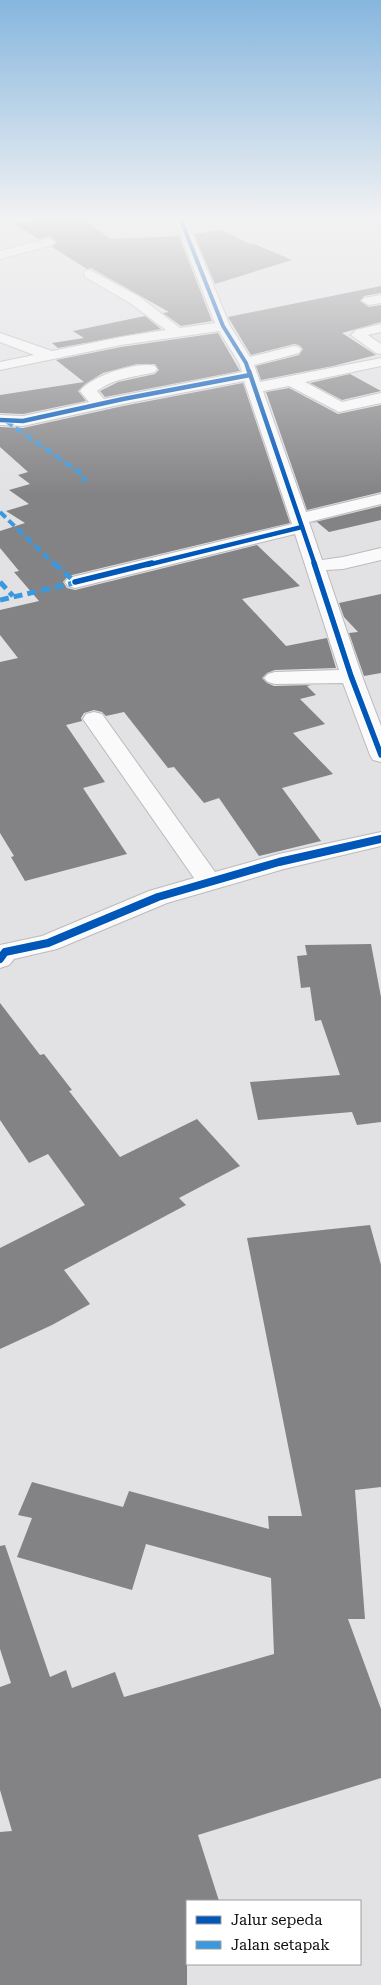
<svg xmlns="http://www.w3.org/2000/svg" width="381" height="1985" viewBox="0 0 381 1985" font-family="'Roboto Serif',serif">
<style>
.building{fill:#838284}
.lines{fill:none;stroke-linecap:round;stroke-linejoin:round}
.minor-casing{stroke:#bbbabc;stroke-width:2}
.minor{fill:#fbfafb;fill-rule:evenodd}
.quiet-far1{stroke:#3a99de;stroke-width:4;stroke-dasharray:8 4;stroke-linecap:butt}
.quiet{stroke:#3a99de;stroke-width:5;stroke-dasharray:9 5;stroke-linecap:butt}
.cycleway-far3-casing{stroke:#fff;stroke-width:5}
.cycleway-far2-casing{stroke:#fff;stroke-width:6}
.cycleway-far1-casing{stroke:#fff;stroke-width:8}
.cycleway-casing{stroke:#fff;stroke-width:11}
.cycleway-far3{stroke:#0057b8;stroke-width:4}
.cycleway-far2{stroke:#0057b8;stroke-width:4.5}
.cycleway-far1{stroke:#0057b8;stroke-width:5.5}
.cycleway{stroke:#0057b8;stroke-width:8}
</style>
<rect width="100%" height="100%" fill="#e2e1e4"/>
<!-- building -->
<g class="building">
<path d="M60,218h21l30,21 68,-3 33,85 -31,5 -18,-13 6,-1 -78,-44 -4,1 -35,-22 5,-5 -7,-6 -11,3 -26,-16z"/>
<path d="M221,230l29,14 2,-1 40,17 -77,24 -21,-50z"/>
<path d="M381,286v7l-17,3 -4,5 9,6 12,-2v17l-39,11 34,22 -43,11 -72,14 -5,-14 43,-11 4,-6 -4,-4 -5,-1 -43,11 -23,-38z"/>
<path d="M145,316l16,13 -103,19 -6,-5 32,-5 -11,-7z"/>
<path d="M218,333l22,38 -135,26 -5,-6 18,-9 37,-8 4,-4 -4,-6h-18l-34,9 -18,11 -7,7 8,10 -63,13 -23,-1v-18l84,-13 -28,-22 65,-13z"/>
<path d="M350,374l31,17 -39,9 -32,-17z"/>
<path d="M243,383l47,140 -222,53 -5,6 4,6 8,2 182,-45 43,41 -58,13 44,47 41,-8 9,30 -61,2 -8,3 -5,5 5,5 7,3 37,-1 -4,1 9,9 -16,4 25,25 -32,9 40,41 -51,14 39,53 -62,15 -40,-58 -15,5 -30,-36 -6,1 -44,-56 -18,4 -4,-4 -8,-2 -10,3 -3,5 1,3 -16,4 39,57 -22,6 44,66 -102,27 -14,-24 3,-1 -14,-23v-171l18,-4 -18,-23v-25l39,-9 -25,-29 5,-1 -19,-23v-17l25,-8 -19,-12 23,-7 -20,-14 21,-6 -12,-9 10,-3 -28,-25v-20l23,1 100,-22z"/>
<path d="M289,388l49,26 43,-9v87l-74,18 -41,-118z"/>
<path d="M381,506v14l-52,12 -12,-10 -6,1z"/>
<path d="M381,594v79l-17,3 -15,-43 9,-1 -14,-15 -5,-14z"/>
<path d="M371,944l10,53v125l-24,3 -5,-13 -94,8 -8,-38 90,-7 -19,-55 -6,1 -5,-34 -9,1 -4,-32 10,-1 -2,-10z"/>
<path d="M0,1003l40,52 4,-1 28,36 -3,1 51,66 77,-38 43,47 -61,32 7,7 -122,65 26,34 -38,21 -52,24v-101l85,-43 -37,-51 -19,9 -29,-43z"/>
<path d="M370,1225l11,40v222l-26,3 10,129h-17l33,90v69l-183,57 21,66h-32v84h-187v-153l12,-1 -12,-41v-103l11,-4 -11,-34v-103l5,-1 45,132 16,-7 6,18 43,-16 9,25 150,-43 -3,-76 -125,-34 -14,46 -115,-33 15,-39 -14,-3 14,-33 91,25 6,-16 140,38 -1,-13h34l-55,-278z"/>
</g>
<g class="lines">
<!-- minor casing -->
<g class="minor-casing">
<g id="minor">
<path d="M174,218h12l44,108 20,31 44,-11 5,1 2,3 -2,3 -45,12 6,17 121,-24v8l-76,16 37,20 39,-9v10l-42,9 -50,-26 -26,5 43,121 75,-18v10l-72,18 13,38 21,-3 38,-9v12l-38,9 -17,1 36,106 19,50v36l-8,-2 -3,-5 -27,-72 -68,1 -7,-2 -4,-4 4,-4 7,-2 64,-2 -44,-136 -220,54 -7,-2 -3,-4 3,-4 224,-54 -48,-143 -121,23 -100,22 -23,-1v-10l23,1 66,-14 -9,-11c11,-15 58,-30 75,-25l2,3 -2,3c-20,5 -41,6 -58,19l7,8 138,-27 -3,-9 -20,-32 -98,14 -121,25v-8l34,-7 -34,-13v-9l52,18 69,-14 45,-7 -36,-27 -45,-26 -1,-3 1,-3 5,-1 50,27 40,31 35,-5z"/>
<path d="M366,218h15v7z"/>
<path d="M49,238l6,4 -2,3 -53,14v-8z"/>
<path d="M381,295v8l-12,2 -7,-4 2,-3z"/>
<path d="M381,324v8l-13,3 13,9v10l-5,-1 -25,-18 5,-5z"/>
<path d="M94,712l8,2 113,158 64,-18 102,-22v14l-97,23 -117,34 -110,46 -43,10 -5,6 -9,3v-23l42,-9 107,-45 45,-13 -111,-159 3,-5z"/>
</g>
</g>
<!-- minor -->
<use href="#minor" class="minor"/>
<!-- quiet-far1 -->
<g class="quiet-far1">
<path d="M6,421l77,54 2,4 -3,2"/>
<path d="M0,512l55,53"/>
</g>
<!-- quiet -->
<g class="quiet">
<path d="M54,563l21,19"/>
<path d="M0,582l13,14"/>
<path d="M0,600l78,-18"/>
</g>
<!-- cycleway-far3 casing -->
<g class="cycleway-far3-casing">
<path id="cycleway-far3" d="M180,218l43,108 23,37 3,9"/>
</g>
<!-- cycleway-far2 casing -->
<g class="cycleway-far2-casing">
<g id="cycleway-far2">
<path d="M249,371l66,194"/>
<path d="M0,420l23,1 100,-22 127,-24"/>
<path d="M147,565l155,-38"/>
</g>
</g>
<!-- cycleway-far1 casing -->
<g class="cycleway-far1-casing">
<g id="cycleway-far1">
<path d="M314,563l37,113 30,79"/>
<path d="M75,582l77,-19"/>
</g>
</g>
<!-- cycleway casing -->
<g class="cycleway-casing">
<path id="cycleway" d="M0,959l5,-7 43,-9 110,-46 121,-35 102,-23"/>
</g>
<!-- cycleway-far3 -->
<use href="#cycleway-far3" class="cycleway-far3"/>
<!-- cycleway-far2 -->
<use href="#cycleway-far2" class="cycleway-far2"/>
<!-- cycleway-far1 -->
<use href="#cycleway-far1" class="cycleway-far1"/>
<!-- cycleway -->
<use href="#cycleway" class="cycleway"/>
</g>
<!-- sky -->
<linearGradient id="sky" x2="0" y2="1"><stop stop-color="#86b6de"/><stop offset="0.44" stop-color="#f2f2f3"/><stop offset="1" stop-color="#f2f2f3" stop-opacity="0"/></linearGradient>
<rect width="381" height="496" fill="url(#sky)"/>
<!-- legend -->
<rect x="186" y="1900" width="175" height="65" fill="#ffffff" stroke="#9e9e9f"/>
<rect x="196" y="1916" width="25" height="8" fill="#0057b8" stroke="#9e9e9f"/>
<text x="231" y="1925" font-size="15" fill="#0d0c0e">Jalur sepeda</text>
<rect x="196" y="1941" width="25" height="8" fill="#3a99de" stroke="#9e9e9f"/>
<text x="231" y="1950" font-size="15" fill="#0d0c0e">Jalan setapak</text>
</svg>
